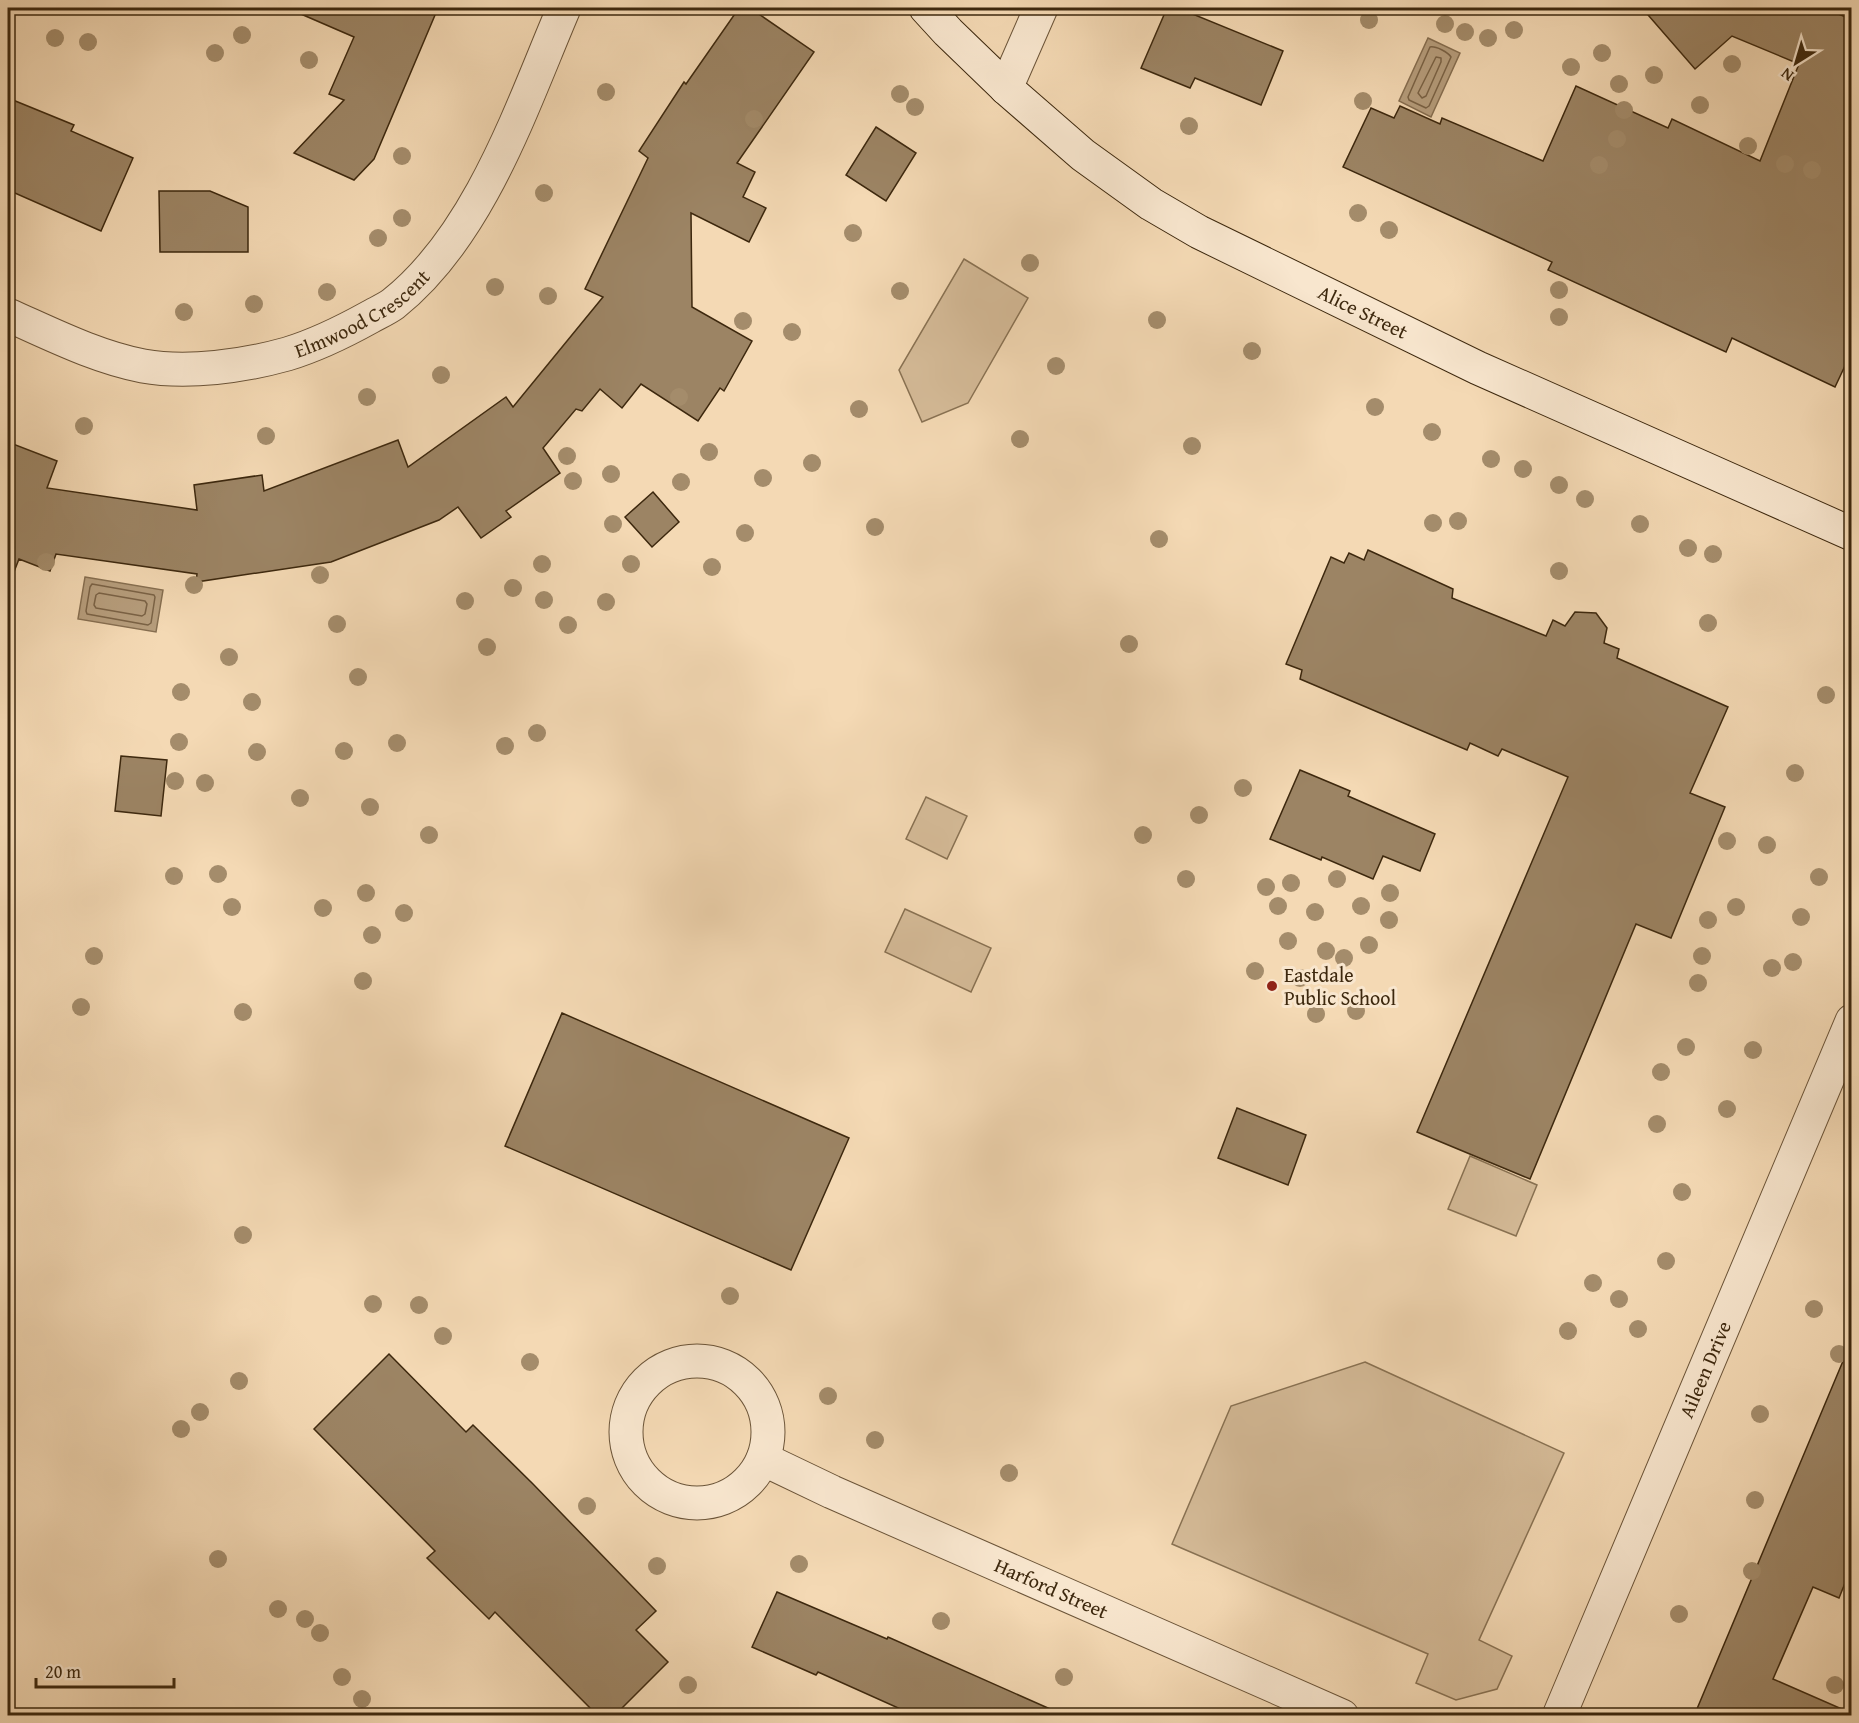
<svg xmlns="http://www.w3.org/2000/svg" width="1859" height="1723" viewBox="0 0 1859 1723" font-family="'Gentium Book Plus',serif">
<style>
.green{fill:#d5bb98;stroke:#897253;stroke-width:1.5}
.water{fill:#b69d7c;stroke:#866e50;stroke-width:1.5}
.lines{fill:none;stroke-linecap:round;stroke-linejoin:round}
.shore{stroke:#7a6245;stroke-width:1.5}
.building{fill:#9c8464;stroke:#3d280e;stroke-width:1.5}
.street-casing{stroke:#6b5438;stroke-width:35}
.secondary-casing{stroke:#3d280e;stroke-width:35}
.street{stroke:#f8e6ce;stroke-width:33}
.secondary{stroke:#f8e6ce;stroke-width:33}
.tree{fill:#a48c6b}
.poi-dot{fill:#8f2418;stroke:#f8e6ce;stroke-width:2}
.labels{text-anchor:middle;stroke-width:6;stroke-linejoin:round;paint-order:stroke}
.street-label{font-size:20px;fill:#3d280e;stroke:#f8e6ce}
.poi-label{font-size:20px;fill:#3d280e;stroke:#f8e6ce;text-anchor:start}
</style>
<rect width="100%" height="100%" fill="#f4d9b4"/>
<filter id="stains"><feTurbulence type="fractalNoise" baseFrequency=".00333" numOctaves="4"/><feColorMatrix values="0 0 0 0 .2 0 0 0 0 .09 0 0 0 0 .02 0 0 0 .5 -.17"/></filter>
<radialGradient id="worn" r=".72"><stop offset=".6" stop-color="#630" stop-opacity="0"/><stop offset="1" stop-color="#630" stop-opacity=".3"/></radialGradient>
<!-- green -->
<g class="green">
<path d="M964,259l64,39 -60,105 -46,19 -23,-52z"/>
<path d="M926,797l41,19 -20,43 -41,-20z"/>
<path d="M905,909l86,39 -20,44 -86,-40z"/>
<path d="M1470,1156l67,29 -21,51 -68,-27z"/>
<path d="M1365,1362l199,91 -85,187 33,16 -15,33 -41,11 -40,-17 12,-29 -256,-110 59,-138z"/>
</g>
<!-- water -->
<g class="water">
<path d="M1428,38l32,15 -29,64 -32,-16z"/>
<path d="M85,577l78,13 -7,42 -78,-13z"/>
</g>
<g class="lines">
<!-- shore -->
<g class="shore">
<path d="M1430,47c6,-1 18,5 21,10l-22,49 -3,2 -17,-8 -1,-3z"/>
<path d="M1436,57l5,1v4l-15,34 -4,2 -4,-5z"/>
<path d="M92,584l62,11 1,2 -4,26 -3,2 -61,-11 -1,-3 4,-24z"/>
<path d="M99,593l46,8 2,3 -2,10 -3,2 -46,-8 -2,-3 2,-10z"/>
</g>
</g>
<!-- building -->
<g class="building">
<path d="M287,8h151l-64,151 -20,21 -60,-27 50,-53 -15,-6 25,-57z"/>
<path d="M739,8h11l64,44 -77,111 18,9 -12,25 23,11 -17,34 -58,-29 1,94 60,34 -28,50 -4,-3 -22,33 -57,-37 -19,24 -22,-19 -18,22 -6,-2 -33,39 17,25 -54,38 5,6 -30,21 -23,-31 -19,13 -108,42 -135,20 1,-8 -141,-20 -6,17 -31,-12 -9,23h-2v-140l49,19 -10,27 150,22 -3,-25 68,-10 2,16 134,-51 10,27 98,-70 7,10 90,-110 -18,-8 63,-131 -9,-7 45,-69 2,2z"/>
<path d="M1167,8h11l105,43 -22,54 -66,-27 -5,10 -49,-20z"/>
<path d="M1642,8h181l28,11v334l-16,34 -103,-49 -6,14 -178,-82 4,-8 -209,-95 28,-59 23,10 6,-12 40,18 2,-6 101,43 33,-75 92,42 4,-9 88,42 39,-97 -67,-28 -37,33z"/>
<path d="M8,98l66,27 -3,6 62,27 -32,73 -93,-41z"/>
<path d="M876,127l40,26 -30,48 -40,-26z"/>
<path d="M159,191h51l38,16v45h-88z"/>
<path d="M653,492l26,30 -27,25 -27,-30z"/>
<path d="M1368,550l85,39 -1,9 94,38 7,-16 12,6 10,-14 21,1 11,15 -3,15 15,6 -2,9 111,49 -38,86 35,14 -54,131 -35,-14 -106,255 -113,-47 151,-355 -66,-28 -4,7 -28,-13 -3,7 -167,-71 2,-9 -16,-6 45,-107 13,6 5,-10 15,7z"/>
<path d="M121,756l46,4 -6,56 -46,-5z"/>
<path d="M1300,770l50,21 -2,5 87,38 -15,37 -37,-15 -10,23 -51,-22 -1,3 -51,-21z"/>
<path d="M562,1013l287,125 -58,132 -286,-124z"/>
<path d="M1237,1108l69,27 -18,50 -70,-27z"/>
<path d="M1851,1342v226l-12,30 -26,-11 -40,92 78,34v3h-157z"/>
<path d="M389,1354l77,78 7,-7 60,59 123,127 -20,19 32,32 -54,54h-16l-103,-104 -6,7 -62,-61 8,-7 -121,-122z"/>
<path d="M777,1592l110,47 1,-2 178,79h-150l-98,-44 -2,3 -64,-28z"/>
</g>
<g class="lines">
<!-- street casing -->
<g class="street-casing">
<g id="street">
<path d="M1006,88l35,-80"/>
<path id="s1" d="M8,315c43,19 88,42 135,51 45,8 101,0 144,-12 30,-9 56,-22 83,-37 7,-4 16,-8 23,-13 87,-69 129,-198 171,-296"/>
<circle cx="697" cy="1432" r="71"/>
<path id="s2" d="M763,1459l69,33 510,224"/>
<path id="s3" d="M1559,1716l293,-695"/>
</g>
</g>
<!-- secondary casing -->
<g class="secondary-casing">
<g id="secondary">
<path id="s4" d="M926,8l22,24 58,56 77,67 68,49 48,28 279,136 374,166"/>
</g>
</g>
<!-- street -->
<use href="#street" class="street"/>
<!-- secondary -->
<use href="#secondary" class="secondary"/>
</g>
<!-- trees -->
<g class="tree">
<circle cx="1369" cy="20" r="9"/>
<circle cx="1445" cy="24" r="9"/>
<circle cx="1514" cy="30" r="9"/>
<circle cx="1465" cy="32" r="9"/>
<circle cx="242" cy="35" r="9"/>
<circle cx="55" cy="38" r="9"/>
<circle cx="1488" cy="38" r="9"/>
<circle cx="88" cy="42" r="9"/>
<circle cx="215" cy="53" r="9"/>
<circle cx="1602" cy="53" r="9"/>
<circle cx="309" cy="60" r="9"/>
<circle cx="1732" cy="64" r="9"/>
<circle cx="1571" cy="67" r="9"/>
<circle cx="1654" cy="75" r="9"/>
<circle cx="1619" cy="84" r="9"/>
<circle cx="606" cy="92" r="9"/>
<circle cx="900" cy="94" r="9"/>
<circle cx="1363" cy="101" r="9"/>
<circle cx="1700" cy="105" r="9"/>
<circle cx="915" cy="107" r="9"/>
<circle cx="1624" cy="110" r="9"/>
<circle cx="754" cy="119" r="9"/>
<circle cx="1189" cy="126" r="9"/>
<circle cx="1617" cy="139" r="9"/>
<circle cx="1748" cy="146" r="9"/>
<circle cx="402" cy="156" r="9"/>
<circle cx="1785" cy="164" r="9"/>
<circle cx="1599" cy="165" r="9"/>
<circle cx="1812" cy="170" r="9"/>
<circle cx="544" cy="193" r="9"/>
<circle cx="1358" cy="213" r="9"/>
<circle cx="402" cy="218" r="9"/>
<circle cx="1389" cy="230" r="9"/>
<circle cx="853" cy="233" r="9"/>
<circle cx="378" cy="238" r="9"/>
<circle cx="1030" cy="263" r="9"/>
<circle cx="495" cy="287" r="9"/>
<circle cx="1559" cy="290" r="9"/>
<circle cx="900" cy="291" r="9"/>
<circle cx="327" cy="292" r="9"/>
<circle cx="548" cy="296" r="9"/>
<circle cx="254" cy="304" r="9"/>
<circle cx="184" cy="312" r="9"/>
<circle cx="1559" cy="317" r="9"/>
<circle cx="1157" cy="320" r="9"/>
<circle cx="743" cy="321" r="9"/>
<circle cx="792" cy="332" r="9"/>
<circle cx="1252" cy="351" r="9"/>
<circle cx="1056" cy="366" r="9"/>
<circle cx="441" cy="375" r="9"/>
<circle cx="367" cy="397" r="9"/>
<circle cx="679" cy="397" r="9"/>
<circle cx="1375" cy="407" r="9"/>
<circle cx="859" cy="409" r="9"/>
<circle cx="84" cy="426" r="9"/>
<circle cx="1432" cy="432" r="9"/>
<circle cx="266" cy="436" r="9"/>
<circle cx="1020" cy="439" r="9"/>
<circle cx="1192" cy="446" r="9"/>
<circle cx="709" cy="452" r="9"/>
<circle cx="567" cy="456" r="9"/>
<circle cx="1491" cy="459" r="9"/>
<circle cx="812" cy="463" r="9"/>
<circle cx="1523" cy="469" r="9"/>
<circle cx="611" cy="474" r="9"/>
<circle cx="763" cy="478" r="9"/>
<circle cx="573" cy="481" r="9"/>
<circle cx="681" cy="482" r="9"/>
<circle cx="1559" cy="485" r="9"/>
<circle cx="1585" cy="499" r="9"/>
<circle cx="1458" cy="521" r="9"/>
<circle cx="1433" cy="523" r="9"/>
<circle cx="613" cy="524" r="9"/>
<circle cx="1640" cy="524" r="9"/>
<circle cx="875" cy="527" r="9"/>
<circle cx="745" cy="533" r="9"/>
<circle cx="1159" cy="539" r="9"/>
<circle cx="1688" cy="548" r="9"/>
<circle cx="1713" cy="554" r="9"/>
<circle cx="46" cy="562" r="9"/>
<circle cx="542" cy="564" r="9"/>
<circle cx="631" cy="564" r="9"/>
<circle cx="712" cy="567" r="9"/>
<circle cx="1559" cy="571" r="9"/>
<circle cx="320" cy="575" r="9"/>
<circle cx="194" cy="585" r="9"/>
<circle cx="513" cy="588" r="9"/>
<circle cx="544" cy="600" r="9"/>
<circle cx="465" cy="601" r="9"/>
<circle cx="606" cy="602" r="9"/>
<circle cx="1708" cy="623" r="9"/>
<circle cx="337" cy="624" r="9"/>
<circle cx="568" cy="625" r="9"/>
<circle cx="1129" cy="644" r="9"/>
<circle cx="487" cy="647" r="9"/>
<circle cx="229" cy="657" r="9"/>
<circle cx="358" cy="677" r="9"/>
<circle cx="181" cy="692" r="9"/>
<circle cx="1826" cy="695" r="9"/>
<circle cx="252" cy="702" r="9"/>
<circle cx="537" cy="733" r="9"/>
<circle cx="179" cy="742" r="9"/>
<circle cx="397" cy="743" r="9"/>
<circle cx="505" cy="746" r="9"/>
<circle cx="344" cy="751" r="9"/>
<circle cx="257" cy="752" r="9"/>
<circle cx="1795" cy="773" r="9"/>
<circle cx="175" cy="781" r="9"/>
<circle cx="205" cy="783" r="9"/>
<circle cx="1243" cy="788" r="9"/>
<circle cx="300" cy="798" r="9"/>
<circle cx="370" cy="807" r="9"/>
<circle cx="1199" cy="815" r="9"/>
<circle cx="429" cy="835" r="9"/>
<circle cx="1143" cy="835" r="9"/>
<circle cx="1727" cy="841" r="9"/>
<circle cx="1767" cy="845" r="9"/>
<circle cx="218" cy="874" r="9"/>
<circle cx="174" cy="876" r="9"/>
<circle cx="1819" cy="877" r="9"/>
<circle cx="1186" cy="879" r="9"/>
<circle cx="1337" cy="879" r="9"/>
<circle cx="1291" cy="883" r="9"/>
<circle cx="1266" cy="887" r="9"/>
<circle cx="366" cy="893" r="9"/>
<circle cx="1390" cy="893" r="9"/>
<circle cx="1278" cy="906" r="9"/>
<circle cx="1361" cy="906" r="9"/>
<circle cx="232" cy="907" r="9"/>
<circle cx="1736" cy="907" r="9"/>
<circle cx="323" cy="908" r="9"/>
<circle cx="1315" cy="912" r="9"/>
<circle cx="404" cy="913" r="9"/>
<circle cx="1801" cy="917" r="9"/>
<circle cx="1389" cy="920" r="9"/>
<circle cx="1708" cy="920" r="9"/>
<circle cx="372" cy="935" r="9"/>
<circle cx="1288" cy="941" r="9"/>
<circle cx="1369" cy="945" r="9"/>
<circle cx="1326" cy="951" r="9"/>
<circle cx="94" cy="956" r="9"/>
<circle cx="1702" cy="956" r="9"/>
<circle cx="1344" cy="958" r="9"/>
<circle cx="1793" cy="962" r="9"/>
<circle cx="1772" cy="968" r="9"/>
<circle cx="1255" cy="971" r="9"/>
<circle cx="1300" cy="978" r="9"/>
<circle cx="363" cy="981" r="9"/>
<circle cx="1698" cy="983" r="9"/>
<circle cx="81" cy="1007" r="9"/>
<circle cx="1356" cy="1011" r="9"/>
<circle cx="243" cy="1012" r="9"/>
<circle cx="1316" cy="1014" r="9"/>
<circle cx="1686" cy="1047" r="9"/>
<circle cx="1753" cy="1050" r="9"/>
<circle cx="1661" cy="1072" r="9"/>
<circle cx="1727" cy="1109" r="9"/>
<circle cx="1657" cy="1124" r="9"/>
<circle cx="1682" cy="1192" r="9"/>
<circle cx="243" cy="1235" r="9"/>
<circle cx="1666" cy="1261" r="9"/>
<circle cx="1593" cy="1283" r="9"/>
<circle cx="730" cy="1296" r="9"/>
<circle cx="1619" cy="1299" r="9"/>
<circle cx="373" cy="1304" r="9"/>
<circle cx="419" cy="1305" r="9"/>
<circle cx="1814" cy="1309" r="9"/>
<circle cx="1638" cy="1329" r="9"/>
<circle cx="1568" cy="1331" r="9"/>
<circle cx="443" cy="1336" r="9"/>
<circle cx="1839" cy="1354" r="9"/>
<circle cx="530" cy="1362" r="9"/>
<circle cx="239" cy="1381" r="9"/>
<circle cx="828" cy="1396" r="9"/>
<circle cx="200" cy="1412" r="9"/>
<circle cx="1760" cy="1414" r="9"/>
<circle cx="181" cy="1429" r="9"/>
<circle cx="875" cy="1440" r="9"/>
<circle cx="1009" cy="1473" r="9"/>
<circle cx="1755" cy="1500" r="9"/>
<circle cx="587" cy="1506" r="9"/>
<circle cx="218" cy="1559" r="9"/>
<circle cx="799" cy="1564" r="9"/>
<circle cx="657" cy="1566" r="9"/>
<circle cx="1752" cy="1571" r="9"/>
<circle cx="278" cy="1609" r="9"/>
<circle cx="1679" cy="1614" r="9"/>
<circle cx="305" cy="1619" r="9"/>
<circle cx="941" cy="1621" r="9"/>
<circle cx="320" cy="1633" r="9"/>
<circle cx="342" cy="1677" r="9"/>
<circle cx="1064" cy="1677" r="9"/>
<circle cx="688" cy="1685" r="9"/>
<circle cx="1835" cy="1685" r="9"/>
<circle cx="362" cy="1699" r="9"/>
</g>
<!-- markers -->
<circle class="poi-dot" cx="1272" cy="986" r="6"/>
<g class="labels">
<!-- street labels -->
<g class="street-label">
<text dy="7" stroke="none"><textPath href="#s1" startOffset="376">Elmwood Crescent</textPath></text>
<text dy="7" stroke="none"><textPath href="#s4" startOffset="537">Alice Street</textPath></text>
<text dy="7" stroke="none"><textPath href="#s3" startOffset="376">Aileen Drive</textPath></text>
<text dy="7" stroke="none"><textPath href="#s2" startOffset="316">Harford Street</textPath></text>
</g>
<!-- poi labels -->
<g class="poi-label">
<text x="1284" y="982">Eastdale<tspan x="1284" dy="23">Public School</tspan></text>
</g>
</g>
<!-- margin -->
<rect width="1859" height="1723" fill="none" stroke="#f4d9b4" stroke-width="30"/>
<rect x="9" y="9" width="1841" height="1705" fill="none" stroke="#3d280e" stroke-width="3"/>
<rect x="15" y="15" width="1829" height="1693" fill="none" stroke="#3d280e" stroke-width="1.5"/>
<!-- north arrow -->
<g transform="translate(1796 63) rotate(217)" stroke="#f8e6ce" stroke-width="4.5" paint-order="stroke">
<path d="M0-4.5L10 22L0 15L-10 22Z" fill="#3d280e"/>
<text y="-9" font-size="16" font-weight="bold" text-anchor="middle" fill="#3d280e">N</text>
</g>
<!-- scale -->
<path d="M36 1678v9h138v-9" fill="none" stroke="#3d280e" stroke-width="3"/>
<text x="45" y="1678" font-size="18" fill="#3d280e" stroke="#f8e6ce" stroke-width="4.5" paint-order="stroke">20 m</text>
<rect width="100%" height="100%" filter="url(#stains)"/>
<rect width="100%" height="100%" fill="url(#worn)"/>
</svg>
